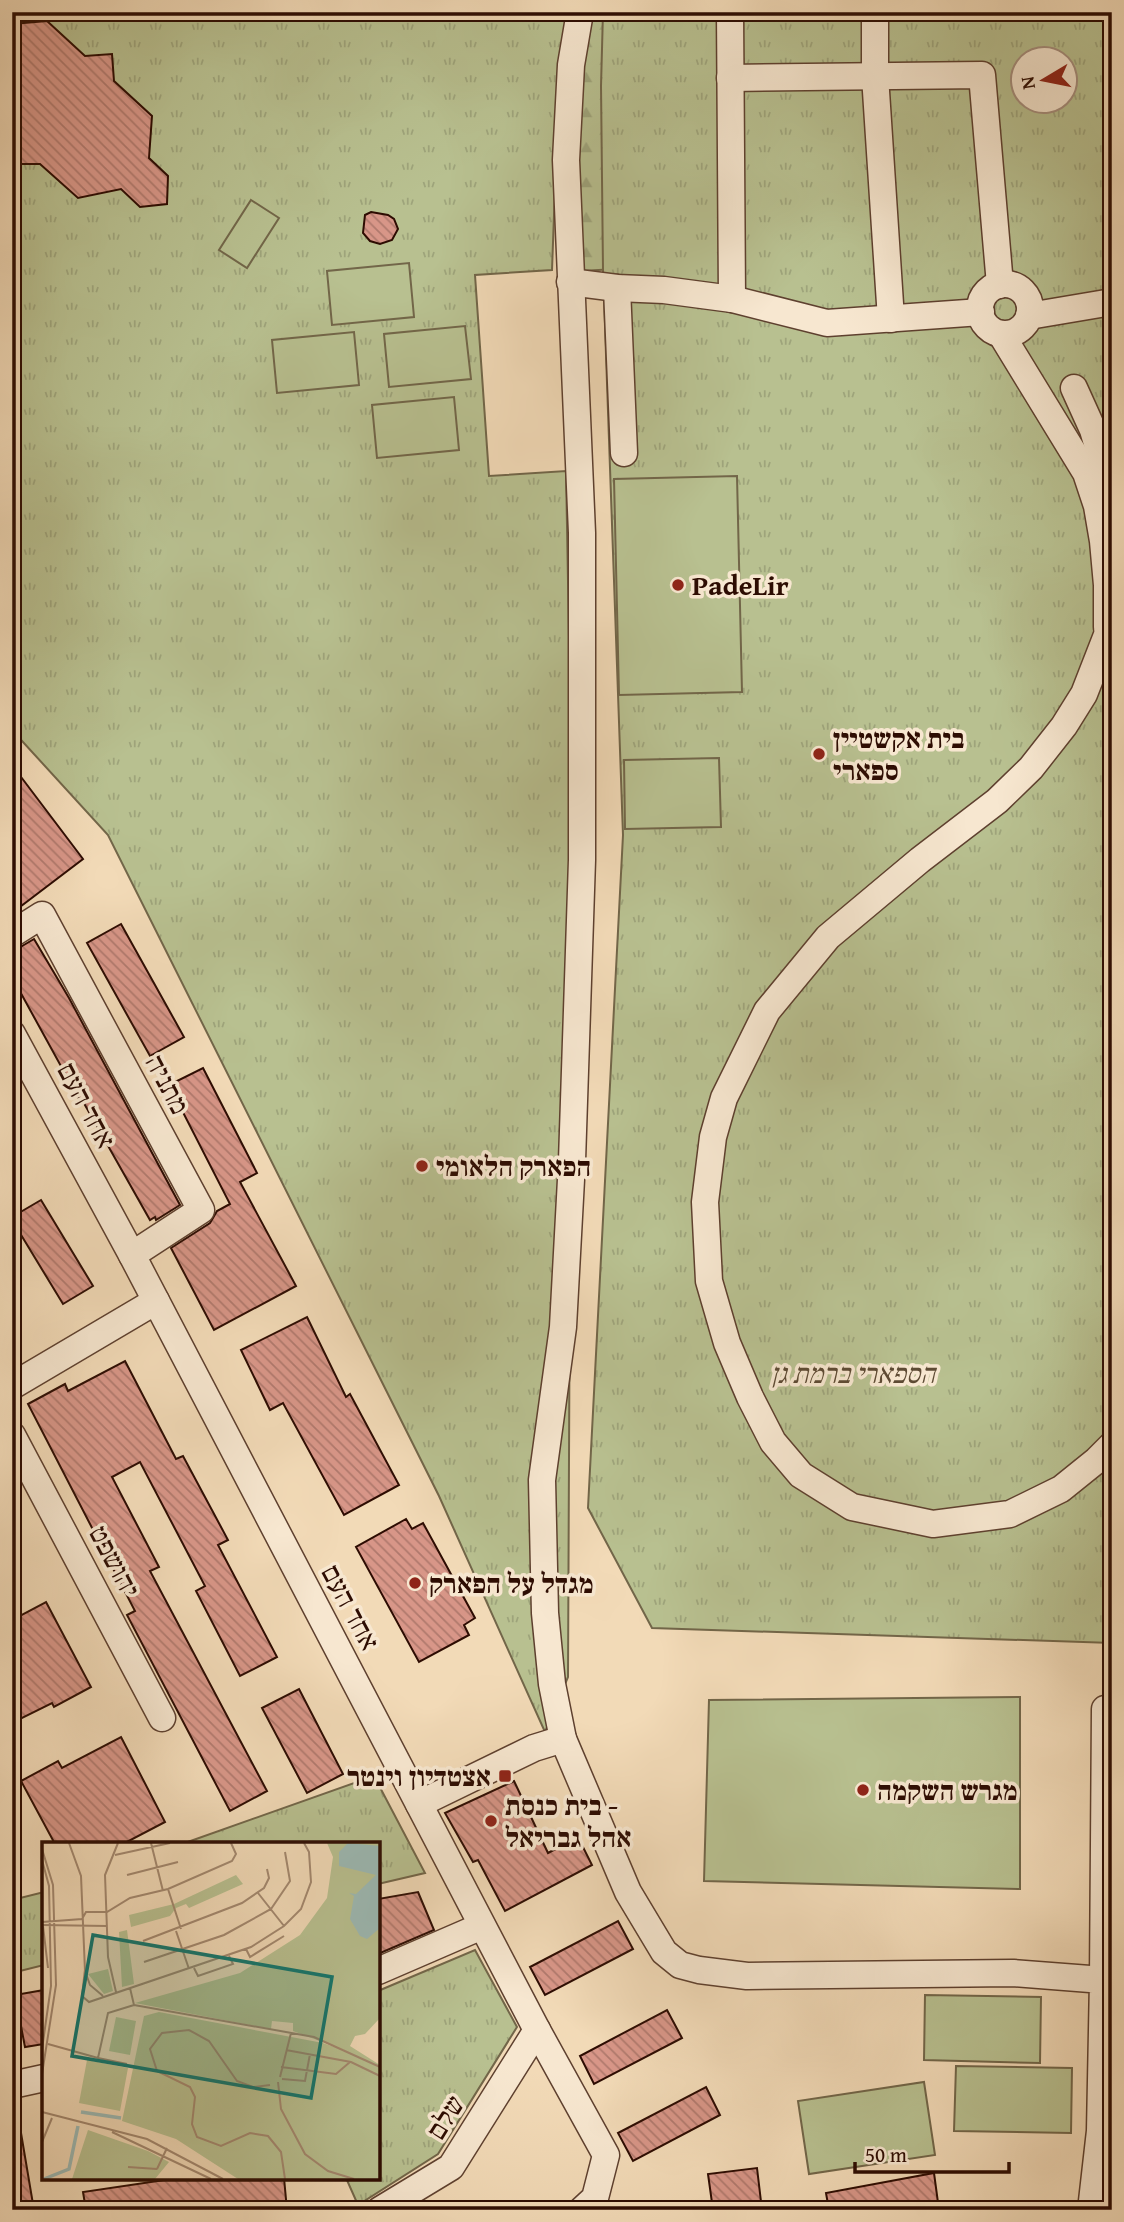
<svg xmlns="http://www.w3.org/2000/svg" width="1124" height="2222" viewBox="0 0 1124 2222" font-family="'Gentium Book Plus','Frank Ruhl Libre',serif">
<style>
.forest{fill:url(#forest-firs);stroke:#726649;stroke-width:2}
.park{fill:url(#park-tufts);stroke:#726649;stroke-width:2;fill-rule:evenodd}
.pitch{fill:#b8c090;stroke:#726649;stroke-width:2}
.building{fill:url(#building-back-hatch);stroke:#2d0c02;stroke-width:2}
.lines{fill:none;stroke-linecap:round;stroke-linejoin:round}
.minor-casing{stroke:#5e402f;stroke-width:29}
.minor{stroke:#f7e7d0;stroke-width:26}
.poi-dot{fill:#8f2418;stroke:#f7e7d0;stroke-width:2.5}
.labels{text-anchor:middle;stroke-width:7;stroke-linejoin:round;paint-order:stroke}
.poi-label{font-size:28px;font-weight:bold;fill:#2d0c02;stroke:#f7e7d0;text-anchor:start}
.street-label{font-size:28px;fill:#2d0c02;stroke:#f7e7d0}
.park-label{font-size:28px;font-style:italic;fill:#5e4b34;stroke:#f7e7d0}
.inset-river{fill:none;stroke:#9cbab5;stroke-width:3.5}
.inset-road{fill:none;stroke:#a3886f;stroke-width:2}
.view{fill:#0f766e;fill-opacity:0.15;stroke:#0f766e;stroke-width:3.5}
.inset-edge{fill:none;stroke:#2d0c02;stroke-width:3.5}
</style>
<defs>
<pattern id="forest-firs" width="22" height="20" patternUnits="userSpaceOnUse" patternTransform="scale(1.75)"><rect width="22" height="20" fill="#b8c090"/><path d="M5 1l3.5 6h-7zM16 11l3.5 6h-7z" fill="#9ea47b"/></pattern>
<pattern id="park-tufts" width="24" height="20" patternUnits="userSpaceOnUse" patternTransform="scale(1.75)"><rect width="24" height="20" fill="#b8c090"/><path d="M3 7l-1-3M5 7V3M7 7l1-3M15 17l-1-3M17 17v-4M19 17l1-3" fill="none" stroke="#9ea47b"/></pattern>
<pattern id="building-back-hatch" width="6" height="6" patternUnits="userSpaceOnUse" patternTransform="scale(1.75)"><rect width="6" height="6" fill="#d89688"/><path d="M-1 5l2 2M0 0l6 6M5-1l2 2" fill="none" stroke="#b0796d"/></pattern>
</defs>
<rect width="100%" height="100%" fill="#f2dab7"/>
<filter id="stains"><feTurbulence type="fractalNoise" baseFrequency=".00286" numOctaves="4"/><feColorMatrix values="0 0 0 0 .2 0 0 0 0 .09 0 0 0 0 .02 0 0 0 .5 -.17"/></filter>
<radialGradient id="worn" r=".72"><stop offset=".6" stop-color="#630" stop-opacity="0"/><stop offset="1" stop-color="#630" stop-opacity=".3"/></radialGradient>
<!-- forest -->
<path class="forest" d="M588,12h58l-29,257 -37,2 -3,-111z"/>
<!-- park -->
<g class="park">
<path d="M12,12h561l-17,149 -4,109 -77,5 14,201 77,-5 6,331 -4,875 -23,55 -106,-236 -331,-661 -96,-105z"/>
<path d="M603,12h509v1631l-460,-15 -64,-120 35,-673 -20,-565 -2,-184zM1023,60h41v42h-41z"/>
<path d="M374,1776l51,97 -47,11v-40h-196z"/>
<path d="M44,1892v73l-32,8v-73z"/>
<path d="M475,1950l42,77 -79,127 -80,51 -12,-27h32v-187z"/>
</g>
<!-- pitch -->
<g class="pitch">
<path d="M251,200l28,18 -32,50 -28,-18z"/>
<path d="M409,263l5,54 -82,8 -5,-54z"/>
<path d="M465,326l6,53 -82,8 -5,-53z"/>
<path d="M354,332l5,53 -82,8 -5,-53z"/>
<path d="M454,397l5,53 -82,8 -5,-53z"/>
<path d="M737,476l5,216 -123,3 -5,-216z"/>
<path d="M719,758l2,69 -96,2 -1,-69z"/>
<path d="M1020,1697v192l-316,-8 5,-181z"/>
<path d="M925,1995l116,2 -1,66 -116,-3z"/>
<path d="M956,2066l116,2 -1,65 -117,-2z"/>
<path d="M924,2082l11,73 -126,19 -11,-73z"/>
</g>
<!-- building -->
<g class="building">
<path d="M47,21l38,35 27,-2 2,27 38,35 -3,42 19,18 -1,28 -27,3 -19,-18 -43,9 -38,-34h-25l-3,-20v-120z"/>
<path d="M371,212l17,3 6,4 4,10 -6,11 -12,4 -10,-3 -7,-8 2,-18z"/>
<path d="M12,765l71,94 -71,54z"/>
<path d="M121,924l63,113 -34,19 -63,-113z"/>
<path d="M34,939l35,59 111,207 -24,15 -1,-3 -5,3 -69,-122 -2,1 -67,-122v-25z"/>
<path d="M203,1068l54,105 -17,9 56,104 -82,44 -43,-82 39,-25 7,-12 13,-7 -61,-119z"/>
<path d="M41,1200l52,86 -30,18 -51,-84v-3z"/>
<path d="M307,1317l39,80 4,-3 49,91 -55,30 -61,-112 -13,7 -29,-60z"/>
<path d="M125,1361l51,98 7,-3 45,84 -10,5 59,112 -37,19 -44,-85 9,-5 -65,-124 -28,15 47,90 -9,4 117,220 -37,20 -103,-196 8,-4 -107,-207 37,-20 3,7z"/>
<path d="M406,1519l6,10 11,-6 52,95 -11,7 5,10 -50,27 -63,-115z"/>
<path d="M46,1602l45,85 -37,20 -2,-4 -40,20v-103z"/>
<path d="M299,1689l44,85 -36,19 -45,-85z"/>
<path d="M121,1737l44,85 -42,22h-68l-34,-63 37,-20 4,7z"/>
<path d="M514,1781l34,72 30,-16 14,28 -87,46 -27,-51 -5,2 -28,-49z"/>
<path d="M418,1892l16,38 -56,24v-55z"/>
<path d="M618,1921l15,28 -88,46 -15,-28z"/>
<path d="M44,1990v54l-19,3 -10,-52z"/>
<path d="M667,2010l15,28 -88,46 -14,-28z"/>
<path d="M706,2087l14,28 -87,46 -15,-28z"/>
<path d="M21,2133l13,77h-22v-76z"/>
<path d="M757,2168l5,42h-49l-5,-36z"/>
<path d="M934,2173l5,37h-110l-3,-17z"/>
<path d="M178,2178h106l3,32h-201l-3,-18z"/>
</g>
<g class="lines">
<!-- minor casing -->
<g class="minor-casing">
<g id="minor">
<path d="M730,12l2,287"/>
<path d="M875,12v64l16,243"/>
<path d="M730,78l252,-3 18,210"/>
<path d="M570,282l47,6 47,2 68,9 95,24 154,-11"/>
<circle cx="1005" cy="309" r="25"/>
<path d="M617,288l7,165"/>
<path d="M1029,316l83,-14"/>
<path d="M1001,334l85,139 11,33 6,35 4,44v42"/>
<path d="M1074,388l19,42 19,63"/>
<path d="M1112,609l-5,26 -23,59 -20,32 -33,42 -34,33 -77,59 -92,77 -61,74 -43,87 -11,39 -8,65 4,79 18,62 23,54 23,45 28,33 51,32 81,17 77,-10 51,-25 36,-29 15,-15"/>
<path d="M12,934l30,-19 159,295 -69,45"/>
<path d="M12,1034l120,221 405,775 69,125 -11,43 -13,12"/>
<path d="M12,1386l144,-85"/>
<path d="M12,1435l150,283"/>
<path d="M563,1739l-11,-55 -7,-71 -3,-133 21,-153 9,-166 10,-301v-327l-16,-373 5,-95 9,-53"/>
<path d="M419,1804l115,-56 29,-9 65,153 36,60 16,13 19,5 48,6 266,-3 90,7 -3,151 -9,79"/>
<path d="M378,1971l104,-45"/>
<path d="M1103,1980l2,-271"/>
<path d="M12,2085l32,-7"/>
<path d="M380,2210l71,-43 86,-137"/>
</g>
</g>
<!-- minor -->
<use href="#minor" class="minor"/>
</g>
<!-- markers -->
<g class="poi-dot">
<circle cx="678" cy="585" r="7"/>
<circle cx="819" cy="754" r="7"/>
<circle cx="422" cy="1166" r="7"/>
<circle cx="415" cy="1583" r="7"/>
<rect x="498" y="1769" width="14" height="14" rx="3.5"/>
<circle cx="863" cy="1790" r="7"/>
<circle cx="491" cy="1821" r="7"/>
</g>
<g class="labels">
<!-- poi labels -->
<g class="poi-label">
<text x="692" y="595">PadeLir</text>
<text x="833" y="748">בית אקשטיין<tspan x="833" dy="32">ספארי</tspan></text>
<text x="436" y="1176">הפארק הלאומי</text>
<text x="429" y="1593">מגדל על הפארק</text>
<text x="491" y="1786" text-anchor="end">אצטדיון וינטר</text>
<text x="877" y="1800">מגרש השקמה</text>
<text x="505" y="1815">בית כנסת -<tspan x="505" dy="32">אהל גבריאל</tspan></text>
</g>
<!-- street labels -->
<g class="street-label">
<text transform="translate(168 1084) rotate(62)" y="10">מתניה</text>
<text transform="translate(87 1105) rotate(62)" y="10">אחד העם</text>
<text transform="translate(115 1561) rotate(62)" y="10">יהושפט</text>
<text transform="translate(351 1607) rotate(62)" y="10">אחד העם</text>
<text transform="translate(445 2117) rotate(-58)" y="10">שלם</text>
</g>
<!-- park labels -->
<g class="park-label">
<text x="853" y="1383">הספארי ברמת גן</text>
</g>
</g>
<!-- overview -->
<g transform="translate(42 1842)">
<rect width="338" height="338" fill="#f2dab7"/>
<path d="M285,1h53v175l-15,16 -10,2 -5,10 30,19v114h-142l-62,-40 -54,-18 22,-105 15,-4 164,31 26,9 -56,-21v-8l-21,-2 -1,8 -136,-26 105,-30 60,-38 27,-37 6,-41zM194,33l7,9 -54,24 -3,-4 -10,4 -6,8 -39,11 -2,-12 45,-11zM85,88l7,54 -12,3 -3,-55zM66,127l5,22 -9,3 -16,-20zM46,288l60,21 21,11 -14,17h-83z" fill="#b8c090"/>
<path d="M74,175l20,4 -6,34 -21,-4zM203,189l24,3 -2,13 -24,-3zM45,218l41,8 -8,43 -41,-8z" fill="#b8c090"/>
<path d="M306,1l32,3v82l-13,11 -7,-3 -10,-17 4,-23 -5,-3 7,1 20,-19 -37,-9v-14z" fill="#9cbab5"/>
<path class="inset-river" d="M39,270l40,6M2,337l25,-10 9,-43"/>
<path class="inset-road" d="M27,1l12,33 4,95 5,14 13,11M109,1l12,48M0,7l11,36 3,100 -14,89M73,13l55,-12M0,18l7,26 2,100 -9,63M85,33l51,-13M126,47l13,40M216,51l26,33M0,80l40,-3 4,-7h21l23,-14 38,-9 64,-28 4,-7 -5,-11M0,83l65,1M1,84l5,42M134,89l13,38M101,99l99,-38 22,-15 5,-10 -2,-9M204,107l4,8 34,-21M102,120l80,-27 47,-26 19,-28 -5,-29M152,126l4,8 35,-12 -4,-8M43,127l-3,27 7,6 162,-55 33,-21 17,-17 10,-27 -2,-30 -5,-9M74,150l-8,-35 -3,-82 13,-32M92,163l180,32 66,30M6,202l50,14 10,-45 26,-8 -4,-17M244,208l65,12 29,14M56,216l29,6M239,225l55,7 14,-12M238,235l11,-44M240,237l23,2 5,-27M236,240l3,27 24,45 23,17 26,8M228,243l-17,2 -16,-6 -28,-40 -20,-11 -27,3 -12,16 7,22 33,16 5,10 -3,27 5,13 24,9 29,-13 18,3 13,16 4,27M0,270l105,27 76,40M70,290l99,47M0,300l10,-24M86,325l29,2M115,327l10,-21"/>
<path class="view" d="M51,93l239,42 -21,121 -239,-42z"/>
<rect width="338" height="338" class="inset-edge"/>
</g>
<!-- margin -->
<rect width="1124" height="2222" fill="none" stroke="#f2dab7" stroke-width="42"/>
<rect x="14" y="14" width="1096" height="2194" fill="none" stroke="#2d0c02" stroke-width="3.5"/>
<rect x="21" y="21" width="1082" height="2180" fill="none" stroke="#2d0c02" stroke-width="2"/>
<!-- north arrow -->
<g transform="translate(1044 80) rotate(260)"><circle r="33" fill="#f7e7d0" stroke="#a68f7e" stroke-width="2"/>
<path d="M0-5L12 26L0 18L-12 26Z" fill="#8f2418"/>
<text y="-10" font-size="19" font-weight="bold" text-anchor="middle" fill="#2d0c02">N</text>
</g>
<!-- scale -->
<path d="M855 2162v10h154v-10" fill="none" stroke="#2d0c02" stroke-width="3.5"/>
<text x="865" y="2162" font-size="21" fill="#2d0c02" stroke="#f7e7d0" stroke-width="5" paint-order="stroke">50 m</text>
<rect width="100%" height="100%" filter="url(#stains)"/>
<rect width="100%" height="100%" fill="url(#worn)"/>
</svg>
